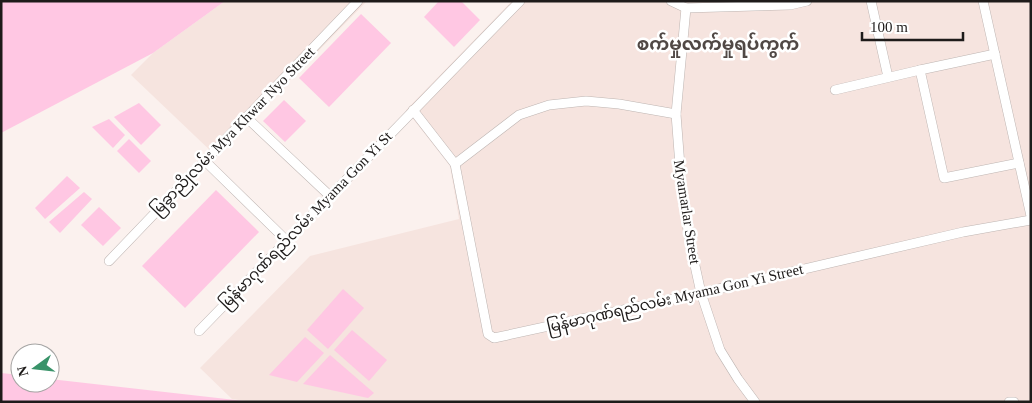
<svg xmlns="http://www.w3.org/2000/svg" width="1032" height="403" viewBox="0 0 1032 403" font-family="'Times New Roman','Noto Sans Myanmar',serif">
<style>
.built{fill:#f6e4df}
.water{fill:#ffc7e3}
.lines{fill:none;stroke-linecap:round;stroke-linejoin:round}
.minor-casing{stroke:#beb5b2;stroke-width:10}
.minor{stroke:#fff;stroke-width:9}
.labels{text-anchor:middle;stroke-width:5;stroke-linejoin:round;paint-order:stroke}
.street-label{font-size:15px;fill:#1e1b1a;stroke:#fff}
.quarter-label{font-size:18px;font-weight:bold;fill:#504845;stroke:#fff}
</style>
<rect width="100%" height="100%" fill="#fbf1ee"/>
<!-- built -->
<g class="built">
<path d="M225,1h142l-151,155 -85,-81 22,-22z"/>
<path d="M512,1h519v401h-778l-21,-3 -32,-31 110,-112 149,-37 -9,-53 -44,-56z"/>
</g>
<!-- water -->
<g class="water">
<path d="M1,1h224l-72,52 -152,80z"/>
<path d="M439,1h22l19,19 -26,27 -30,-30z"/>
<path d="M361,14l30,29 -62,64 -30,-29z"/>
<path d="M284,100l22,21 -21,21 -22,-21z"/>
<path d="M139,103l22,22 -20,20 -27,-28z"/>
<path d="M109,119l16,16 -12,13 -21,-21z"/>
<path d="M129,139l22,22 -12,12 -22,-22z"/>
<path d="M67,176l13,12 -35,31 -10,-11z"/>
<path d="M216,190l43,42 -74,76 -43,-42z"/>
<path d="M84,192l8,7 -32,34 -11,-11z"/>
<path d="M99,207l22,21 -18,18 -22,-21z"/>
<path d="M343,289l21,19 -36,41 -21,-19z"/>
<path d="M352,330l35,30 -18,21 -35,-31z"/>
<path d="M305,337l19,16 -27,29 -28,-7z"/>
<path d="M330,355l44,38 -6,5 -65,-14z"/>
<path d="M1,373l19,2v8h30v-4l203,23h-252z"/>
</g>
<g class="lines">
<!-- minor casing -->
<g class="minor-casing">
<g id="minor">
<path d="M671,1l15,7 104,-3 17,-4"/>
<path d="M871,1l17,76"/>
<path d="M983,1l48,215"/>
<path d="M686,8l-10,106 6,78 8,51 11,50 19,57 18,29 17,23"/>
<path d="M995,54l-75,16 24,108 75,-15"/>
<path d="M835,90l85,-20"/>
<path d="M413,110l42,54 33,170 6,4 207,-45 262,-61 68,-12"/>
<path d="M246,117l84,79"/>
<path d="M204,160l83,81"/>
<path d="M455,164l64,-49 30,-10 37,-4 33,3 57,10"/>
<path d="M109,261l249,-260"/>
<path d="M199,331l321,-330"/>
<path d="M1009,402h5"/>
</g>
</g>
<!-- minor -->
<use href="#minor" class="minor"/>
</g>
<g class="labels">
<!-- street labels -->
<g class="street-label">
<text transform="translate(233 131) rotate(-46)" y="5">မြခွာညိုလမ်း Mya Khwar Nyo Street</text>
<text transform="translate(687 212) rotate(81)" y="5">Myamarlar Street</text>
<text transform="translate(306 220) rotate(-46)" y="5">မြန်မာဂုဏ်ရည်လမ်း Myama Gon Yi St</text>
<text transform="translate(675 298) rotate(-13)" y="5">မြန်မာဂုဏ်ရည်လမ်း Myama Gon Yi Street</text>
</g>
<!-- quarter labels -->
<g class="quarter-label">
<text x="718" y="50">စက်မှုလက်မှုရပ်ကွက်</text>
</g>
</g>
<!-- border -->
<rect width="1032" height="403" fill="none" stroke="#1e1b1a" stroke-width="5"/>
<!-- north arrow -->
<g transform="translate(35 368) rotate(255)"><circle r="24" fill="#ffffff" stroke="#a5a4a3"/>
<path d="M0-4L9 19L0 12L-9 19Z" fill="#399369"/>
<text y="-8" font-size="14" font-weight="bold" text-anchor="middle" fill="#1e1b1a">N</text>
</g>
<!-- scale -->
<path d="M862 32v8h101v-8" fill="none" stroke="#1e1b1a" stroke-width="2.5"/>
<text x="870" y="32" font-size="15" fill="#1e1b1a" stroke="#ffffff" stroke-width="4" paint-order="stroke">100 m</text>
</svg>
